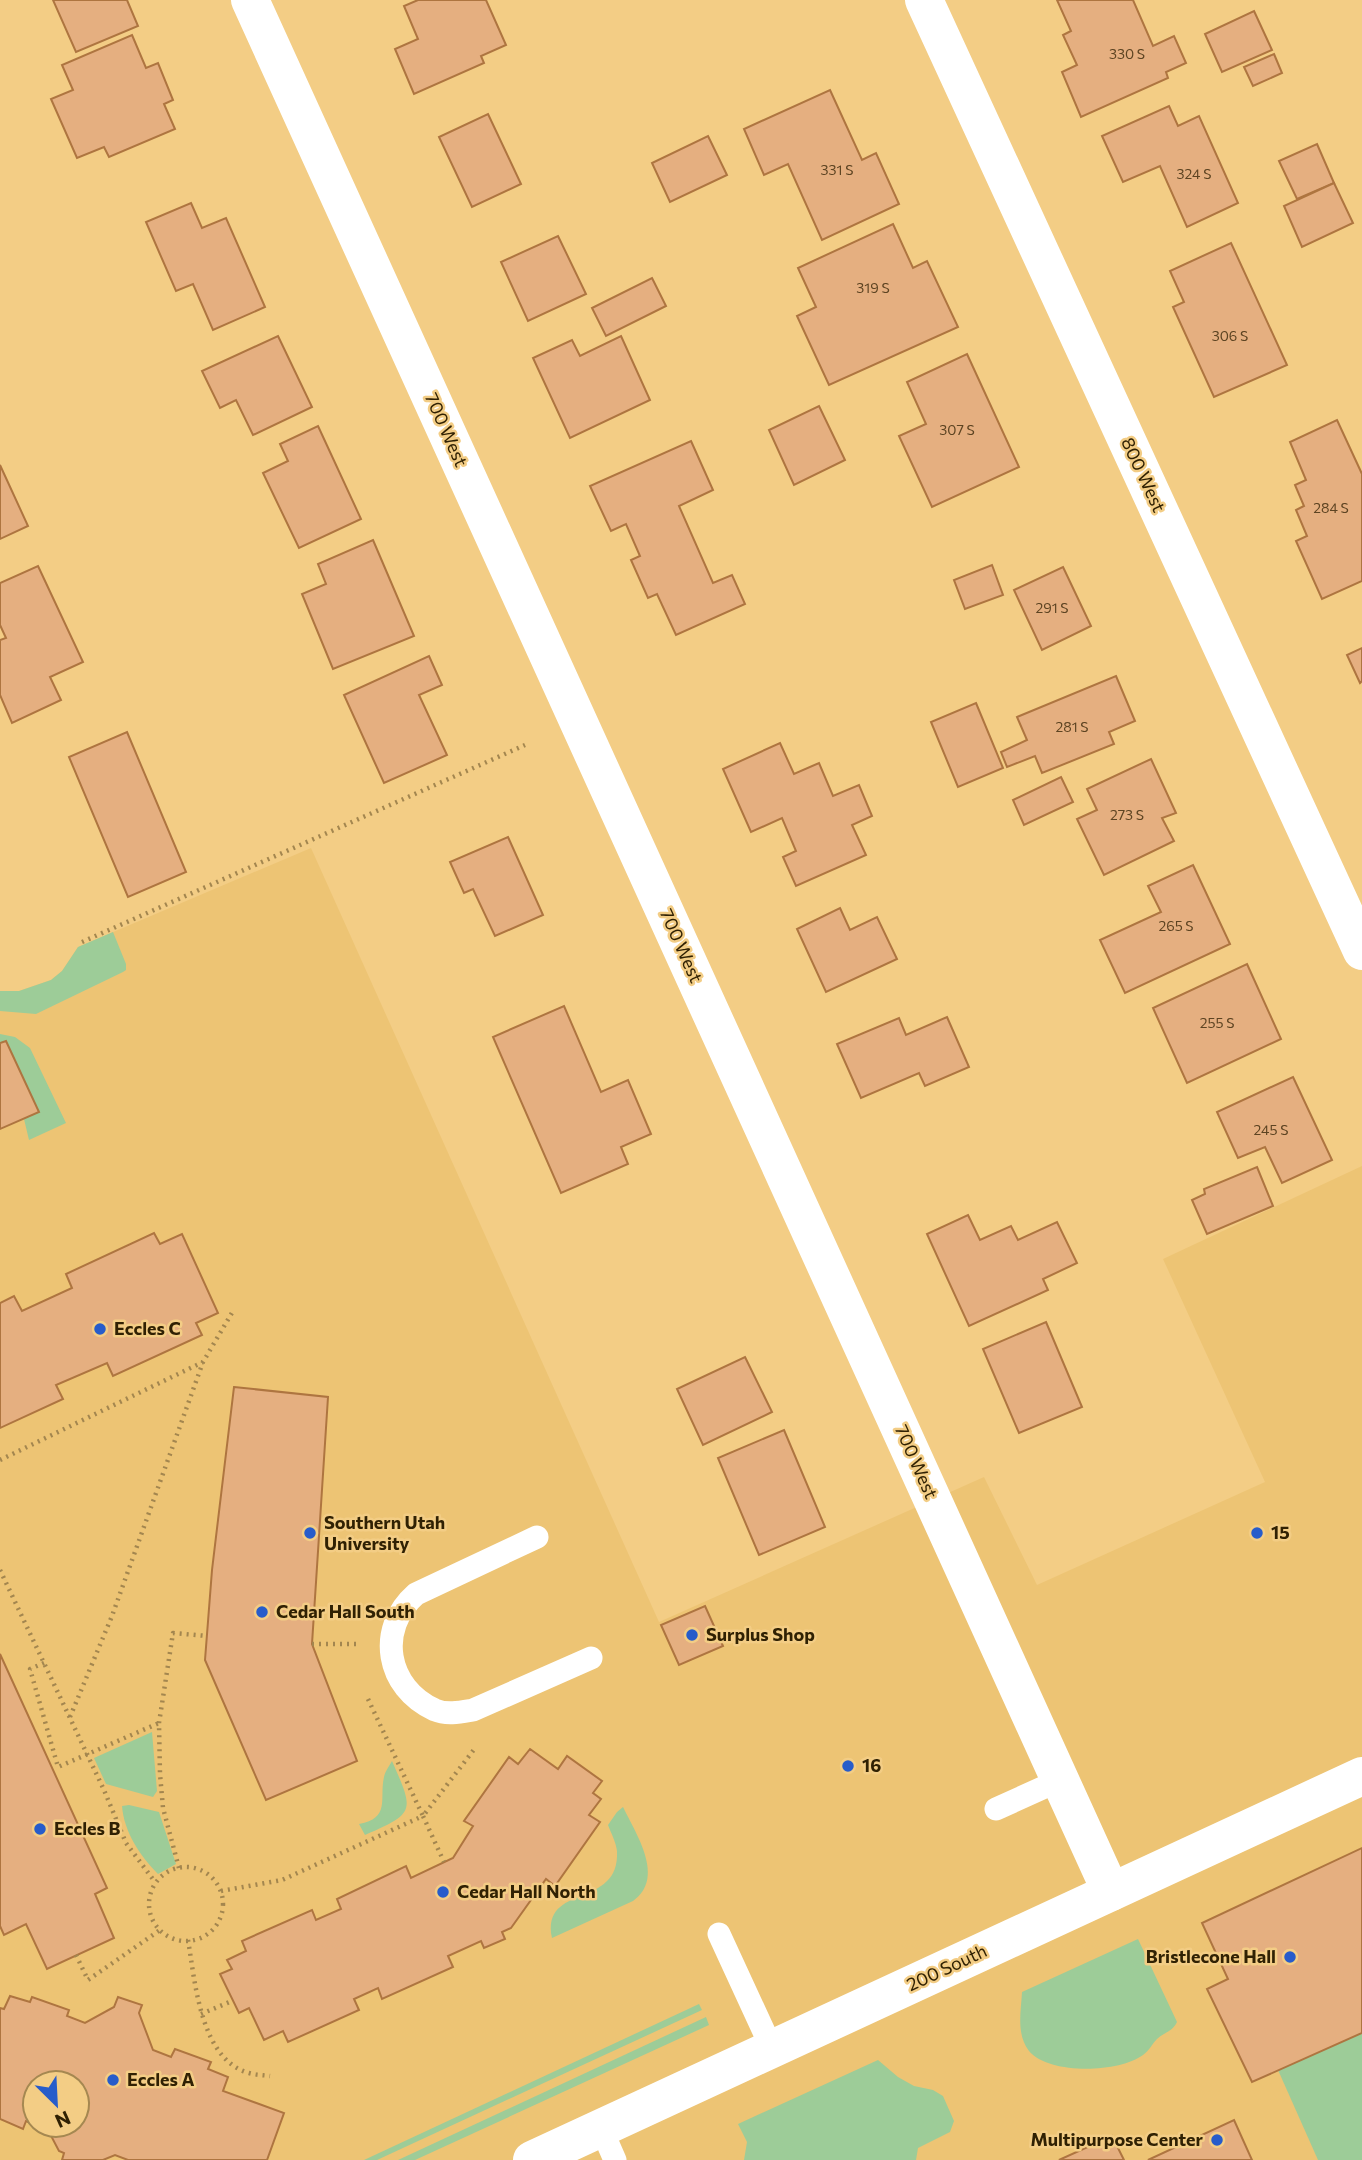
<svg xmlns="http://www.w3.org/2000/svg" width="1362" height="2160" viewBox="0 0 1362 2160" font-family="Commissioner,sans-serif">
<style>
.built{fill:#edc474;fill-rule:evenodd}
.green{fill:#9dcc98}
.building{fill:#e5af80;stroke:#ae7540;stroke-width:2}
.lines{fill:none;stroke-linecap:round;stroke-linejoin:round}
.path{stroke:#a3864f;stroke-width:4.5;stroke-dasharray:2 5;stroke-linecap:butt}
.service{stroke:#fff;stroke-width:23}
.minor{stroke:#fff;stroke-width:38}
.tertiary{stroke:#fff;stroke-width:38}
.poi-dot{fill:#275cca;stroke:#f3cd85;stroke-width:2.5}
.labels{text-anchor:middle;stroke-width:5;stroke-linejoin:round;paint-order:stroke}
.number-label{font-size:14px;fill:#5d4422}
.street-label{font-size:18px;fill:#302103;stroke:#f3cd85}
.poi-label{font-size:18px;font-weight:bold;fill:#302103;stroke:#f3cd85;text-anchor:start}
</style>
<rect width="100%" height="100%" fill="#f3cd85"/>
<!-- built -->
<path class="built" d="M311,848l348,774 325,-145 53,108 228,-103 -102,-223 199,-93v994h-1362v-1168l19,-1 32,-11 11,-9 16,-24zM35,2083h42v42h-42z"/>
<!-- green -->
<g class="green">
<path d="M113,932l13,32v6l-3,2 -87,42 -36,-3v-20h19l32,-11 11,-9 16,-24z"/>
<path d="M0,1034l15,3 15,11 36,75 -37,17 -5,-21 14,-7 -32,-71 -6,3z"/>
<path d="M152,1732l5,59 -4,6 -47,-13 -12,-26z"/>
<path d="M392,1761c22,50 24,52 -27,74l-6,-11c32,-6 20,-25 25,-47 1,-5 5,-11 8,-16z"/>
<path d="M129,1805l30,7 17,52 -18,10c-18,-18 -34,-42 -36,-68z"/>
<path d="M623,1807c13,27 43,71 10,94l-81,37c-11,-56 68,-28 65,-87 -1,-9 -6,-18 -9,-26l9,-13z"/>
<path d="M1138,1939l39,83c-4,9 -12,10 -20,17 -5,5 -8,12 -14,16 -24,18 -94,20 -114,-4 -13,-17 -8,-39 -7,-59z"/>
<path d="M699,2004l3,6 -325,150h-13z"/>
<path d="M706,2017l3,8 -294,135h-17z"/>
<path d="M1362,2033v127h-44l-40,-90z"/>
<path d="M878,2060l20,17 16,9 19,4 10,6 11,25 -4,11 -32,16 -2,12h-172l3,-18 -9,-18z"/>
</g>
<!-- building -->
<g class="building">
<path d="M53,0h74l11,26 -62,26z"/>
<path d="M418,0h68l20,45 -25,11 3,7 -70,31 -19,-45 23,-10 -14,-33z"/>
<path d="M1057,0h76l20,46 21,-10 12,27 -20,9 2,6 -87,39 -19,-45 15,-7 -14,-30 8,-4z"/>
<path d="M1254,11l18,39 -50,22 -17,-38z"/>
<path d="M132,35l14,33 12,-5 15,37 -9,4 11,25 -66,28 -5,-10 -27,11 -26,-59 22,-9 -11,-25z"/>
<path d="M1274,54l8,19 -29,13 -9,-19z"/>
<path d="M830,90l32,70 14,-7 23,51 -77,36 -34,-76 -24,11 -20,-46z"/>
<path d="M1169,106l9,20 21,-10 39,87 -51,24 -27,-61 -37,16 -21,-46z"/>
<path d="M488,114l33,70 -49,23 -33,-70z"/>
<path d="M708,136l19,39 -57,27 -18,-39z"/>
<path d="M1317,144l17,39 -37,16 -18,-38z"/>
<path d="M1334,183l19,40 -51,24 -18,-41z"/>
<path d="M191,203l11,25 24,-10 39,89 -52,23 -20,-46 -17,7 -30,-69z"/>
<path d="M893,224l20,44 14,-7 31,66 -129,58 -32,-69 19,-9 -18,-39z"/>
<path d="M558,236l28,58 -58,27 -27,-59z"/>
<path d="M1231,243l56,122 -73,32 -41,-90 11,-5 -14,-31z"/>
<path d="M652,278l14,28 -60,30 -14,-28z"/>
<path d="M278,336l34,71 -59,28 -17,-35 -16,8 -18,-37z"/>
<path d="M621,336l29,64 -80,38 -37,-80 39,-18 8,16z"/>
<path d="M967,354l52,113 -87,40 -33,-71 27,-12 -19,-42z"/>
<path d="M819,406l26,54 -51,25 -25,-55z"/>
<path d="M1337,420l25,54v107l-40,18 -26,-58 11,-5 -11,-26 8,-4 -9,-21 11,-5 -16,-38z"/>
<path d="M318,426l43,93 -62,29 -36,-75 25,-12 -8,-17z"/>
<path d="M691,441l22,49 -34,16 34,77 19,-8 13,29 -69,31 -19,-41 -9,4 -17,-38 9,-4 -14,-32 -15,7 -21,-45z"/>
<path d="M0,465l28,61 -28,13z"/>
<path d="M373,540l41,96 -81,33 -31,-75 24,-10 -8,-20z"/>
<path d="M992,565l11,30 -38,14 -11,-29z"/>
<path d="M38,566l45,96 -33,15 11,23 -49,23 -12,-28v-55l6,-2 -6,-13v-42z"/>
<path d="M1063,567l28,59 -49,24 -28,-60z"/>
<path d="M1362,648v33l-2,2 -13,-28z"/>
<path d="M429,656l13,29 -23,10 28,60 -63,28 -40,-88z"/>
<path d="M1116,676l19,45 -26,11 5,12 -72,29 -7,-17 -28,11 -6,-15 26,-12 -10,-23z"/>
<path d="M976,703l27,65 -45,19 -27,-65z"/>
<path d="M127,732l59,140 -58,25 -59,-140z"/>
<path d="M780,743l14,31 25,-11 14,33 26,-11 13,31 -20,9 14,30 -70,31 -13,-29 13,-6 -14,-33 -31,14 -28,-63z"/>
<path d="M1151,759l25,54 -14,5 12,23 -70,34 -27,-56 20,-9 -10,-21z"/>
<path d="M1061,777l12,25 -49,23 -11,-25z"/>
<path d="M508,837l35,78 -48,21 -22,-47 -9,4 -14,-31z"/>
<path d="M1193,865l37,79 -105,49 -25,-53 61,-28 -13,-26z"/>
<path d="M840,908l10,22 27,-13 20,42 -71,33 -29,-63z"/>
<path d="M1247,964l34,75 -94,44 -34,-75z"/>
<path d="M564,1006l37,86 27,-12 23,54 -30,13 7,17 -67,29 -68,-156z"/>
<path d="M947,1017l22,50 -44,19 -6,-13 -58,25 -24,-54 62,-26 7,17z"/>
<path d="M6,1041l33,71 -39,17v-86z"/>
<path d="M1293,1077l39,83 -50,23 -17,-36 -27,11 -21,-46z"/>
<path d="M1257,1167l16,39 -66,28 -15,-34 13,-6 -1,-5z"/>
<path d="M968,1215l12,25 31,-14 7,14 39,-18 20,41 -34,16 5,11 -79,36 -42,-92z"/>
<path d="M154,1233l6,11 22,-10 36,79 -22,10 6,12 -89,41 -6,-13 -51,22 7,14 -63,29v-125l14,-7 8,15 50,-23 -6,-14z"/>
<path d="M1046,1322l36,85 -63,26 -36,-84z"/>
<path d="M745,1357l27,55 -69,33 -26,-56z"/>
<path d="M234,1387l94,10 -16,247 45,117 -91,39 -61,-140 7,-90z"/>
<path d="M784,1430l41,97 -66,28 -41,-97z"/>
<path d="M705,1606l18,40 -44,19 -18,-40z"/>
<path d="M0,1654l107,234 -12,6 19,44 -67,31 -21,-45 -22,11 -4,-9z"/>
<path d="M530,1749l28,20 9,-13 35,25 -9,12 8,6 -12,16 11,7 -45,64 -9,-7 -35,49 -9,4 3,7 -21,9 -3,-7 -33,15 5,11 -71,32 -4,-11 -24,11 5,11 -71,32 -5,-11 -19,9 -15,-32 -10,5 -19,-39 12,-5 -5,-9 19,-9 -4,-10 70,-31 4,10 25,-11 -4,-10 69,-33 5,12 42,-20 20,-32 -9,-5 45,-64 9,7z"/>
<path d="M1362,1848v185l-110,49 -45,-93 21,-10 -26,-56z"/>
<path d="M10,1996l20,6 2,-5 37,13 -2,6 18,7 29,-16 4,-10 24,8 -3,8 14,37 18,7 4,-8 36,13 -3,7 20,8 -5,14 61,22 -17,47h-139l-13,-5 -12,5h-41l2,-7 -5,-2 -12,-23 -11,-3h41v-42h-42v42l-9,-4 -3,8 -23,-10v-111l4,1z"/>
<path d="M1234,2120l18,40h-104z"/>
<path d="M1112,2136l12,24h-65z"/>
</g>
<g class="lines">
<!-- path -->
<g class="path">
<path d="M82,942l443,-197"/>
<path d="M0,1460l203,-98"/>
<path d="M0,1570l104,220 22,53 29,39"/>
<path d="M312,1644h45"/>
<path d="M44,1663l-14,6 28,98 101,-44"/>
<path d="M368,1699l55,117 53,-69"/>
<path d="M70,1717l42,-101 91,-254 30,-51"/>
<circle cx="186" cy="1904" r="37"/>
<path d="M179,1868l-16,-60 -3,-34 -1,-51 14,-90 34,3"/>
<path d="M221,1891l61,-11 141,-64 21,46"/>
<path d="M188,1940c7,40 12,120 61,133 7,2 14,2 21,3"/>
<path d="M76,1955l12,25 72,-50"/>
<path d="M201,2014l31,-13"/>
</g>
<!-- service -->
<g class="service">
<path d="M537,1537l-121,57c-40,35 -30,94 19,116 12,5 26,2 38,0l118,-52"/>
<path d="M996,1809l64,-29"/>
<path d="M719,1934l53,115"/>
<path d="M601,2128l14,32"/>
</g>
<!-- minor -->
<g class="minor">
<path d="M250,0l861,1892"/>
<path d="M924,0l438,951"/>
</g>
<!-- tertiary -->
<path class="tertiary" d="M532,2160l830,-384"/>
</g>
<!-- markers -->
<g class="poi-dot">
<circle cx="100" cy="1329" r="7"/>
<circle cx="310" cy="1533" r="7"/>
<circle cx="1257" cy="1533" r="7"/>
<circle cx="262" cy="1612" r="7"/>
<circle cx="692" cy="1635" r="7"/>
<circle cx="848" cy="1766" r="7"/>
<circle cx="40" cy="1829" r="7"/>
<circle cx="443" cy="1892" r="7"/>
<circle cx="1290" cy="1957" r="7"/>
<circle cx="113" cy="2080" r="7"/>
<circle cx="1217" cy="2140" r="7"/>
</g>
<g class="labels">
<!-- number labels -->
<g class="number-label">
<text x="1127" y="59">330 S</text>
<text x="837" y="175">331 S</text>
<text x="1194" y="179">324 S</text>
<text x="873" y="293">319 S</text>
<text x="1230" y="341">306 S</text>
<text x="957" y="435">307 S</text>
<text x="1331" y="513">284 S</text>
<text x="1052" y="613">291 S</text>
<text x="1072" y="732">281 S</text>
<text x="1127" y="820">273 S</text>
<text x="1176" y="931">265 S</text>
<text x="1217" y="1028">255 S</text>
<text x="1271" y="1135">245 S</text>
</g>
<!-- street labels -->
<g class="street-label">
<text transform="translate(446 430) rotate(66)" y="6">700 West</text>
<text transform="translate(1143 475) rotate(65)" y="6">800 West</text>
<text transform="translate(681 946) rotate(66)" y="6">700 West</text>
<text transform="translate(916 1462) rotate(66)" y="6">700 West</text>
<text transform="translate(947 1968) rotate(-25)" y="6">200 South</text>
</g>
<!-- poi labels -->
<g class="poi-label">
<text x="114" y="1335">Eccles C</text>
<text x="324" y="1529">Southern Utah<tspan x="324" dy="21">University</tspan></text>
<text x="1271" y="1539">15</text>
<text x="276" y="1618">Cedar Hall South</text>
<text x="706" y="1641">Surplus Shop</text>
<text x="862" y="1772">16</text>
<text x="54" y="1835">Eccles B</text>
<text x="457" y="1898">Cedar Hall North</text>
<text x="1276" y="1963" text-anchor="end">Bristlecone Hall</text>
<text x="127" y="2086">Eccles A</text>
<text x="1203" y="2146" text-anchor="end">Multipurpose Center</text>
</g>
</g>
<!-- north arrow -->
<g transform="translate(56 2104) rotate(156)"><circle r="33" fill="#f3cd85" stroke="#a58851" stroke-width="2"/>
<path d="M0-5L12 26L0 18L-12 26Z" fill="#275cca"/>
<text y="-10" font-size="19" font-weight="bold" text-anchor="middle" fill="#302103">N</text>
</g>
</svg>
